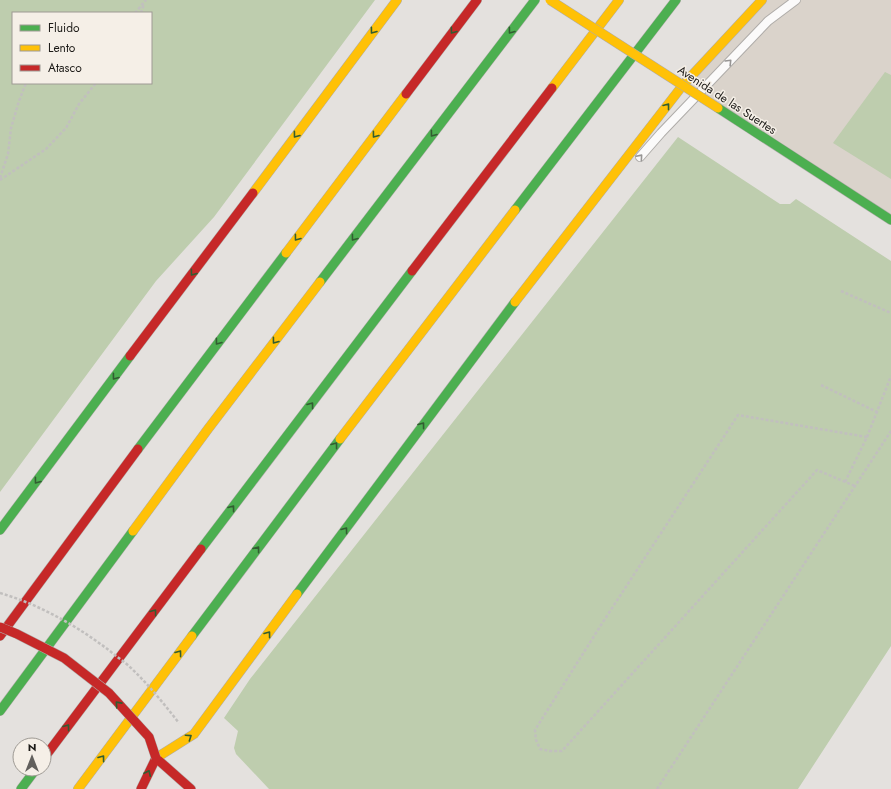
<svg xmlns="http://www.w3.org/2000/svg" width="891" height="789" viewBox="0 0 891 789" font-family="Jost,sans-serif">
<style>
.built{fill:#dad3cb}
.green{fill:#becdae;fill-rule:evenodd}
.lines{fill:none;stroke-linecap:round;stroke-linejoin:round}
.lane-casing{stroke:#afaca9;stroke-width:10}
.fast-casing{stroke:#afaca9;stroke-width:10}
.slow-casing{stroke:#afaca9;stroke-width:10}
.jam-casing{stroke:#afaca9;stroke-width:10}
.path{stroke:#c1bfbe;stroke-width:2.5;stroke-dasharray:3 2;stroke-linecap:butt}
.lane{stroke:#fbfafa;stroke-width:8}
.fast{stroke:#4caf50;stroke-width:9}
.slow{stroke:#ffc107;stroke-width:9}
.jam{stroke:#c62828;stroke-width:9}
.slow-bridge-casing{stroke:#afaca9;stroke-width:10;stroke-linecap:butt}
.jam-bridge-casing{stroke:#afaca9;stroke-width:10;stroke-linecap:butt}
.path-bridge{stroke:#c1bfbe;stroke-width:2.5;stroke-dasharray:3 2;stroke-linecap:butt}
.slow-bridge{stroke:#ffc107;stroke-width:9}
.jam-bridge{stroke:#c62828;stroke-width:9}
.oneway{stroke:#325d31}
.oneway2{stroke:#979594}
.labels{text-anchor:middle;stroke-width:3;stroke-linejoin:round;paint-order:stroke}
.street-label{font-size:12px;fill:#1c1a17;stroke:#f5efe7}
</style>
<rect width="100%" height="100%" fill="#e4e1de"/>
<!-- built -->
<path class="built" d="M762,0h129v220l-208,-135z"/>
<!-- green -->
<g class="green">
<path d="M0,0h375l-161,217 -58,64 -156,211zM13,13h138v70h-138z"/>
<path d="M885,72l6,3v104l-58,-36z"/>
<path d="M678,137l102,67h10l6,-5 95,62v385l-93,143h-529l-33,-35 -2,-6 4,-17 -14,-13 26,-39z"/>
</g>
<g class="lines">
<!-- lane casing -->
<g class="lane-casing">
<path id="lane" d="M640,157l21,-24 107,-112 28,-21"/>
</g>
<!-- fast casing -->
<g class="fast-casing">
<g id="fast">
<path d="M718,108l173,112"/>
<path d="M515,210l161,-210"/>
<path d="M320,282l215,-282"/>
<path d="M138,449l148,-196"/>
<path d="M0,530l130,-174"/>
<path d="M201,549l211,-278"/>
<path d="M297,594l218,-292"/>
<path d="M192,636l148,-197"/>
<path d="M0,711l133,-180"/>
<path d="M21,789l15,-20"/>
</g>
</g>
<!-- slow casing -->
<g class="slow-casing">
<g id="slow">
<path d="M552,88l67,-88"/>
<path d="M253,193l144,-193"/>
<path d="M286,253l120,-159"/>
<path d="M515,302l168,-217 79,-85"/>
<path d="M340,439l175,-229"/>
<path d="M133,531l75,-102 112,-147"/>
<path d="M156,758l38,-24 103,-140"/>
<path d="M78,789l114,-153"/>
</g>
</g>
<!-- jam casing -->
<g class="jam-casing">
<g id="jam">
<path d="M406,94l71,-94"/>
<path d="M412,271l140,-183"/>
<path d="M130,356l123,-163"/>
<path d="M0,636l138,-187"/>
<path d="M44,758l157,-209"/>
<path d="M141,789l15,-31 35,31"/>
</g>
</g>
<!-- path -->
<g class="path">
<path d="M135,13l11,-13"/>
<path d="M141,13l3,-9"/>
<path d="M0,178l8,-24 3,-26 8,-27 7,-18"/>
<path d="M0,180l46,-31 20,-21 13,-24 17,-21"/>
<path d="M841,291l50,22"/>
<path d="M821,385l56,27"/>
<path d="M867,437l24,-61"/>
<path d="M845,482l22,-45 -129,-22 -137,210 -66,105 1,10 4,9 10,2h12l255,-281 38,16"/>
<path d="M657,789l234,-358"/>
</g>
<!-- lane -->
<use href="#lane" class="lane"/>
<!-- fast -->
<use href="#fast" class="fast"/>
<!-- slow -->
<use href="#slow" class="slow"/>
<!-- jam -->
<use href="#jam" class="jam"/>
<!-- slow-bridge casing -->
<g class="slow-bridge-casing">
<path id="slow-bridge" d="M550,0l168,108"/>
</g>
<!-- jam-bridge casing -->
<g class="jam-bridge-casing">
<path id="jam-bridge" d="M0,627l17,7 47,24 45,35 40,44 7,21"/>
</g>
<!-- path-bridge -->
<path class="path-bridge" d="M0,593c41,12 81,35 115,62 5,4 11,8 16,13 18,17 33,36 48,55"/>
<!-- slow-bridge -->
<use href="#slow-bridge" class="slow-bridge"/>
<!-- jam-bridge -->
<use href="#jam-bridge" class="jam-bridge"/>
</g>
<!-- one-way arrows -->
<defs><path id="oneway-chevron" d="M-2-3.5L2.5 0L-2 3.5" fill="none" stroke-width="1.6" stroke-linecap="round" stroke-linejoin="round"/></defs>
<g class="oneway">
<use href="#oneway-chevron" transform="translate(373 31) rotate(127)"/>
<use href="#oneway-chevron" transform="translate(453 31) rotate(127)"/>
<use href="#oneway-chevron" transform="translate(511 31) rotate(127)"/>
<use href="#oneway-chevron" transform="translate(667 106) rotate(-52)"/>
<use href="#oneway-chevron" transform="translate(433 134) rotate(127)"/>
<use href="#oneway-chevron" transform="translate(296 135) rotate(127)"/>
<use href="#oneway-chevron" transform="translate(375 135) rotate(127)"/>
<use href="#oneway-chevron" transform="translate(297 238) rotate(127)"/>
<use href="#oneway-chevron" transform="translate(354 238) rotate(127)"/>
<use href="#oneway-chevron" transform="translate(193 273) rotate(127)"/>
<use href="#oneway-chevron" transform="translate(275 341) rotate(127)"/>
<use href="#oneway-chevron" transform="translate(218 342) rotate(127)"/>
<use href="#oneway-chevron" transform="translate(115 377) rotate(127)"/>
<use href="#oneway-chevron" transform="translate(311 405) rotate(-53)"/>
<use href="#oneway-chevron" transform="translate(422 425) rotate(-53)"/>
<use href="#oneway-chevron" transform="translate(335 445) rotate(-53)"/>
<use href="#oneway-chevron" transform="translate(37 481) rotate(127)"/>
<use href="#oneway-chevron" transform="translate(232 508) rotate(-53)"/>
<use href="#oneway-chevron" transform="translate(345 530) rotate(-53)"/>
<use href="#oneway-chevron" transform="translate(257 549) rotate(-53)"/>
<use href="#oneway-chevron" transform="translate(154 612) rotate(-53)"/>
<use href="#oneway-chevron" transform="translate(268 634) rotate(-53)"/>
<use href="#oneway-chevron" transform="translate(179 653) rotate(-53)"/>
<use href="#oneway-chevron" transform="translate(118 704) rotate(-132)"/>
<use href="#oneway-chevron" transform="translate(67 727) rotate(-53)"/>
<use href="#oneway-chevron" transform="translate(189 737) rotate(-34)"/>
<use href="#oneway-chevron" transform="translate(102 758) rotate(-53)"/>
<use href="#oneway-chevron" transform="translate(148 773) rotate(-65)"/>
</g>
<g class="oneway2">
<use href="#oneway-chevron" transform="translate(729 62) rotate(-46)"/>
<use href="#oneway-chevron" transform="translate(640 157) rotate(-49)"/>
</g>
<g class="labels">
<!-- street labels -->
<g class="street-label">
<text transform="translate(727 100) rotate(33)" y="4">Avenida de las Suertes</text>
</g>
</g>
<!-- legend -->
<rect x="12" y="12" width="140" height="72" fill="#f5efe7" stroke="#9e9a94"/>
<rect x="20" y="25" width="20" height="6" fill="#4caf50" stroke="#9e9a94"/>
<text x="48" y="32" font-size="12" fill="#1c1a17">Fluido</text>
<rect x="20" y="45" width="20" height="6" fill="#ffc107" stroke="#9e9a94"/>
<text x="48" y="52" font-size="12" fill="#1c1a17">Lento</text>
<rect x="20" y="65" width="20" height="6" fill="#c62828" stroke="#9e9a94"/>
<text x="48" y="72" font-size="12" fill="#1c1a17">Atasco</text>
<!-- north arrow -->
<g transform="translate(32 757)"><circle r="19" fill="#f5efe7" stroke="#9e9a94"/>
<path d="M0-3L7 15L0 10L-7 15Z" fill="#62605d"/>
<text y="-6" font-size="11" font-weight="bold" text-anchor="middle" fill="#1c1a17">N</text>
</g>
</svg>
